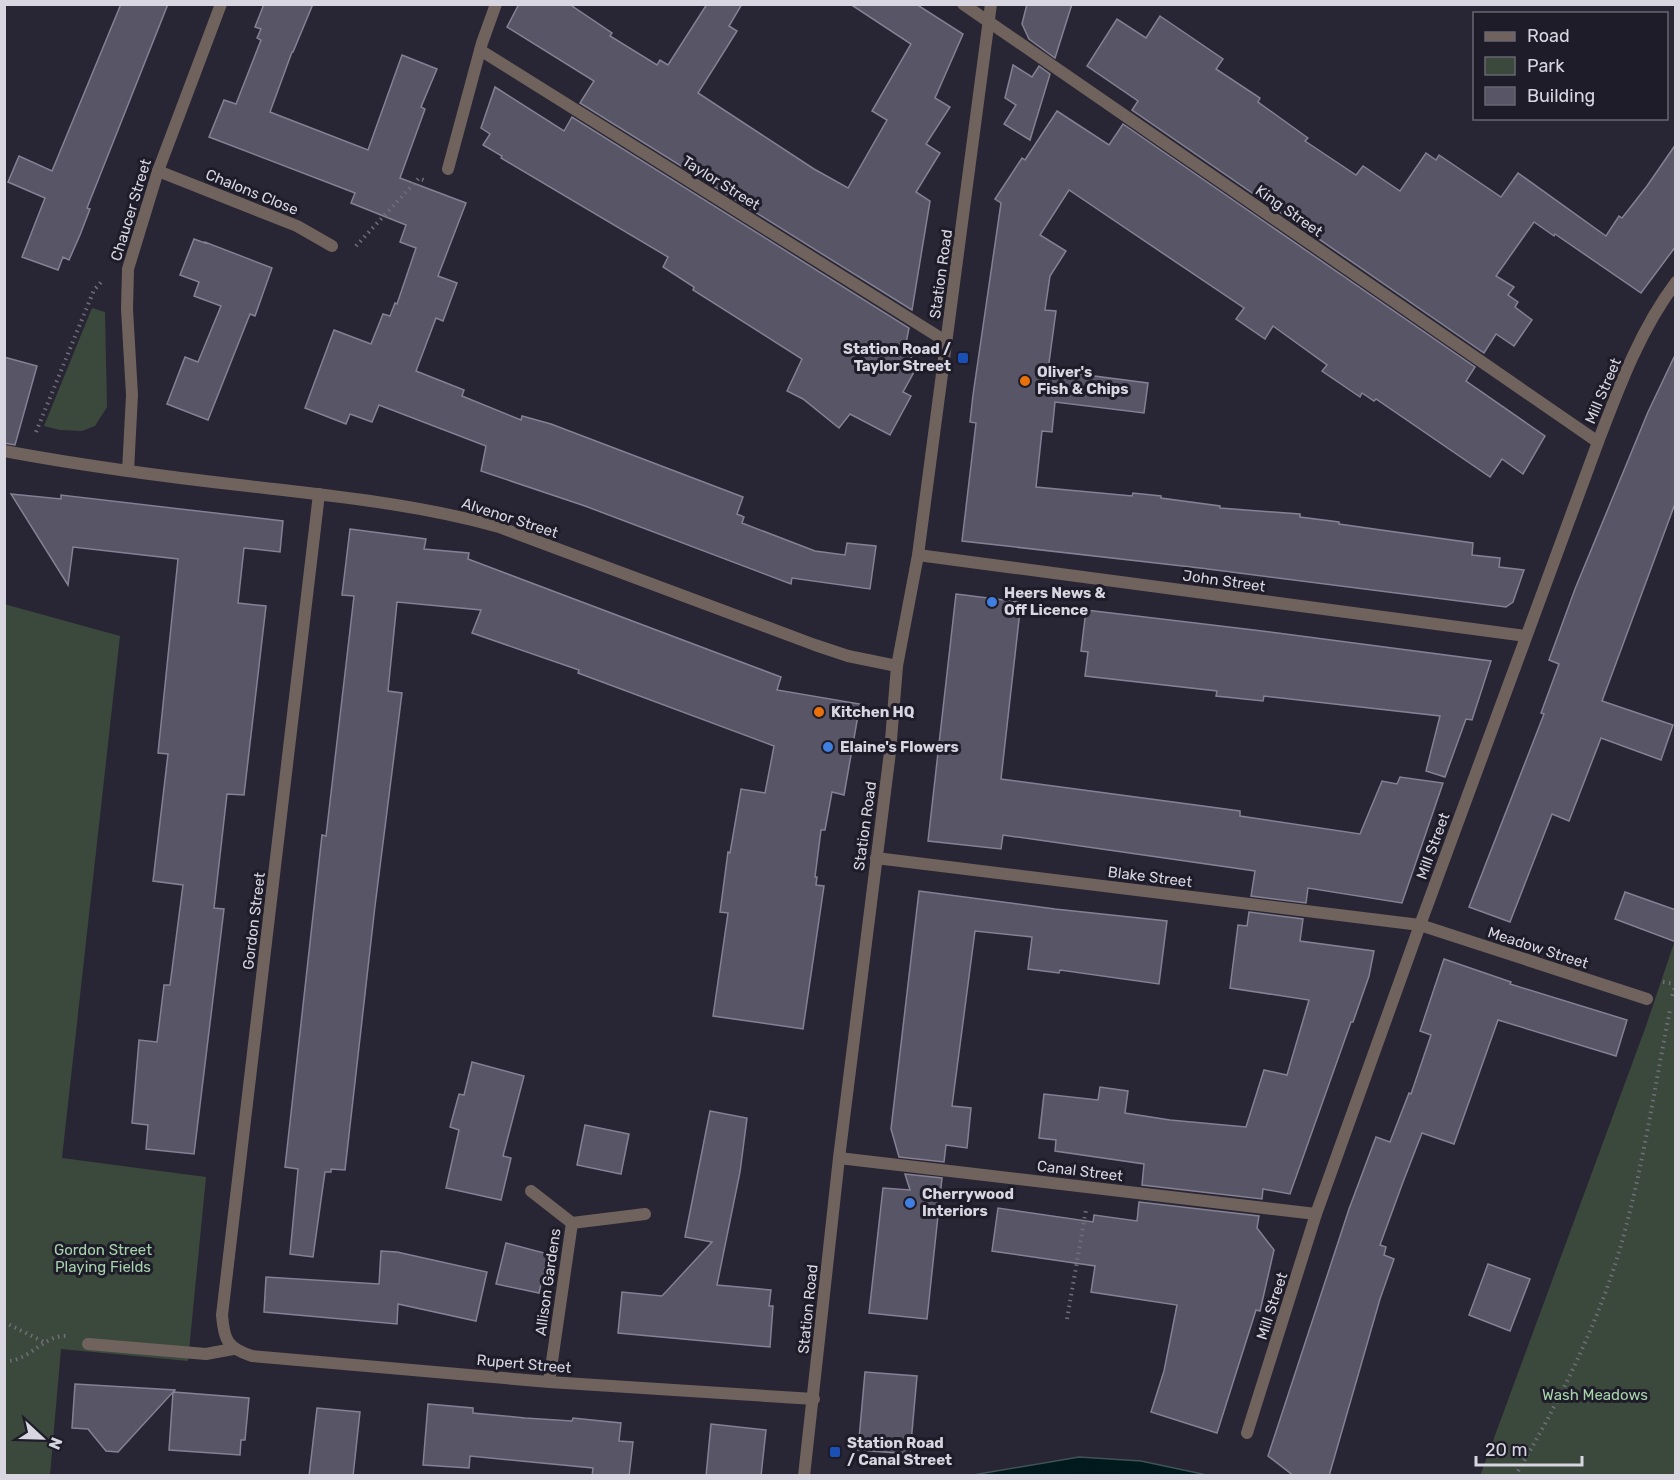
<svg xmlns="http://www.w3.org/2000/svg" width="1680" height="1480" viewBox="0 0 1680 1480" font-family="Rubik,sans-serif">
<style>
.green{fill:#3b493c}
.water{fill:#00191d;stroke:#415258;stroke-width:1.5}
.building{fill:#585566;stroke:#848194;stroke-width:1.5}
.lines{fill:none;stroke-linecap:round;stroke-linejoin:round}
.path{stroke:#706e7b;stroke-width:4;stroke-dasharray:1.5 4.5;stroke-linecap:butt}
.service{stroke:#70635d;stroke-width:12}
.minor{stroke:#70635d;stroke-width:12}
.tertiary{stroke:#70635d;stroke-width:12}
.transit-dot{fill:#1a4fb4;stroke:#1f1c2a;stroke-width:2}
.food-dot{fill:#e8710a;stroke:#1f1c2a;stroke-width:2}
.shop-dot{fill:#3f7fe0;stroke:#1f1c2a;stroke-width:2}
.labels{text-anchor:middle;stroke-width:6;stroke-linejoin:round;paint-order:stroke}
.street-label{font-size:15px;fill:#d8d6e1;stroke:#1f1c2a}
.poi-label{font-size:15px;font-weight:bold;fill:#d8d6e1;stroke:#1f1c2a;text-anchor:start}
.park-label{font-size:15px;fill:#a6d3aa;stroke:#1f1c2a}
</style>
<rect width="100%" height="100%" fill="#282534"/>
<!-- green -->
<g class="green">
<path d="M92,308l13,4 2,95 -12,19 -13,5 -22,-1 -16,-4z"/>
<path d="M4,604l116,32 -58,522 144,19 -18,184 -127,-12 -11,126h-45z"/>
<path d="M1675,940v535l-195,1 166,-450z"/>
</g>
<!-- water -->
<path class="water" d="M1079,1457l62,4 66,14h-234z"/>
<!-- building -->
<g class="building">
<path d="M121,4h47l-81,204 3,1 -10,26 -11,25 -6,-3 -5,13 -36,-13 23,-59 -37,-16 11,-26 33,15z"/>
<path d="M264,4h49l-20,48h-1l-22,60 98,38 34,-95 35,14 -16,38 4,2 -25,69 66,25 -28,73 19,7 -14,38 -7,-3 -20,53 48,19 -2,6 59,24 1,-4 29,8 192,73 -6,17 7,3 -2,6 73,28 30,4 2,-12 29,3 -6,43 -78,-11 -1,6 -206,-78 -104,-35 5,-25 -107,-41 -7,17 -22,-8 -4,10 -41,-16 29,-78 37,14 12,-30 7,2 5,-13 2,1 19,-56 -16,-6 6,-17 -55,-22 4,-10 -146,-56 15,-37 12,4 25,-64 -4,-2 4,-9 -6,-2z"/>
<path d="M519,4h50l43,29 -2,3 47,29 3,-5 8,5 39,-61h35l-13,22 8,5 -39,62 116,76 34,19 39,-68 -15,-9 39,-67 -61,-40h66l47,30 -28,64 15,9 -24,37 14,9 -24,39 14,9 -18,109 -332,-207 14,-22 -87,-54z"/>
<path d="M1027,4h45l-17,54 -26,-19 -7,-15z"/>
<path d="M1160,16l63,43 -7,10 44,29 -2,4 50,36 -3,3 51,34 7,-9 37,25 26,-38 10,7 3,-5 62,42 17,-24 88,63 13,-20 3,2 25,-32 29,-42v102l-35,47 -86,-59 -1,2 -20,-14 -38,54 18,11 -6,8 10,7 -3,5 17,13 -18,26 -18,-12 -12,19 -352,-243 6,-9 -51,-35 30,-47 29,19z"/>
<path d="M1013,65l19,12 7,-11 11,8 -20,66 -26,-16 12,-19 -11,-7z"/>
<path d="M495,87l69,44 8,-14 337,211 -3,15 10,5 -10,20 8,4 -11,20 8,4 -21,39 -40,-21 -11,14 -36,-29 -16,-8 15,-32 -109,-69 1,-3 -31,-20 5,-10 -167,-99 1,-2 -19,-11 7,-11 -9,-6z"/>
<path d="M1057,111l52,34 14,-21 352,243 -9,14 79,55 -22,38 -21,-15 -12,18 -114,-78 -2,2 -12,-8 -2,4 -38,-26 5,-6 -54,-39 -8,13 -29,-20 8,-11 -175,-118 -29,45 26,16 -16,25 -5,34 11,1 -8,59 100,13 -4,30 -89,-11 -3,30 -10,-1 -6,56 96,9 1,-3 28,3v2l59,8v2l80,6v3l39,5v2l134,19 -1,12 28,3 -1,9 25,3 -11,32 -7,5 -306,-39 -238,-27 14,-118 -6,-1 3,-27 28,-192 -6,-4 27,-41 3,2z"/>
<path d="M194,239l11,4v-1l67,26 -17,48 -5,-2 -42,106 -41,-16 18,-47 13,5 23,-56 -27,-10 5,-14 -19,-7z"/>
<path d="M1676,353v148l-74,200 71,24 -12,35 -60,-22 -32,83 -17,-7 -42,108 -41,-15 75,-193 -3,-1 18,-49 -10,-4 26,-71 73,-177z"/>
<path d="M4,357l33,9 -22,79 -11,-2z"/>
<path d="M11,494l50,5v-4l222,26 -3,31 -36,-4 -6,55 28,3 -22,189 -17,-1 -13,114 10,1 -30,245 -48,-5 2,-24 -16,-2 7,-83 18,2 7,-57h6l13,-100 -30,-4 15,-127 -10,-1 20,-194 -105,-12 -5,38z"/>
<path d="M350,529l76,10 -2,10 45,4 -1,6 313,118 -4,13 83,14 -16,91 -12,-3 -7,38h-4l-6,47h2l-1,8 8,1 -21,143 -90,-13 15,-103 -8,-1 8,-60 2,1 11,-64 24,4 9,-47 -196,-73 1,-3 -107,-37 9,-23 -84,-8 -9,89 14,2 -27,213 -30,264 -14,-1v3h-6l-12,85 -23,-3 8,-85 -13,-2 37,-332 4,1 28,-240 -12,-1z"/>
<path d="M956,594l65,8 -20,177 239,32v5l120,18 22,-53 15,3 3,-7 43,6 -41,120 -94,-15 -2,15 -55,-7 4,-25 -252,-36 -2,14 -73,-8z"/>
<path d="M1086,610l168,20 237,31 -19,59 -6,-1 -21,58 -19,-6 14,-55 -176,-20 -1,5 -47,-5 1,-5 -132,-15 3,-24 -7,-1z"/>
<path d="M919,891l136,18 112,12 -8,63 -99,-14 -1,3 -31,-4 4,-32 -57,-6 -23,175 19,2 -4,40 -21,-3 -2,17 -45,-5 -8,-28z"/>
<path d="M1625,892l51,18v32l-61,-23z"/>
<path d="M1249,912l54,7 -3,22 74,10 -5,25 -16,46h-2l-61,172 -27,-5 -1,10 -120,-14 2,-21 -89,-13 1,-11 -17,-2 5,-44 54,6 2,-13 28,4 -3,22 45,7 76,7 18,-57 23,5 22,-75 -79,-12 8,-63 9,1z"/>
<path d="M1444,959l67,23 -1,2 117,36 -11,36 -118,-36 -44,124 -32,-11 -19,49 -23,63 6,2 -2,8 10,4 -14,40 -51,177h-35l-26,-20 81,-247 27,-72 14,5 19,-49 2,1 20,-59 -11,-4z"/>
<path d="M472,1062l52,14 -21,80 8,2 -10,42 -55,-12 13,-58 -9,-3 9,-33 5,1z"/>
<path d="M710,1111l37,7 -7,54 -23,113 54,5 -2,16h4l-3,41 -152,-14 4,-41 40,4 50,-54 -27,-5z"/>
<path d="M585,1125l44,9 -8,40 -44,-9z"/>
<path d="M905,1174l37,4 -15,141 -58,-6 14,-125 27,2z"/>
<path d="M1139,1202l120,14 -2,12 17,22 -14,61 -4,-1 -39,123 -66,-21 13,-41 13,-66 -86,-13 4,-26 -103,-15 6,-43 95,14 1,-7 43,6z"/>
<path d="M506,1243l42,11 -9,39 -43,-9z"/>
<path d="M381,1251l16,1 90,20 -11,49 -78,-17 -1,20 -133,-12 2,-35 113,7z"/>
<path d="M1488,1264l42,15 -20,52 -41,-16z"/>
<path d="M865,1372l52,4 -7,78 -52,-4z"/>
<path d="M75,1384l100,6 -1,2 75,6 -4,42h-4l-1,15 -71,-5 4,-58 -55,60 -12,-1 -18,-22 -16,-1z"/>
<path d="M428,1404l45,4v5l52,5 47,3 1,-3 48,5 -2,18 14,1 -4,34h-37l1,-8 -123,-12 -1,12 -46,-3z"/>
<path d="M317,1408l43,4 -7,64h-44z"/>
<path d="M711,1424l55,6 -5,46h-55z"/>
</g>
<g class="lines">
<!-- path -->
<g class="path">
<path d="M356,246l63,-68 7,3"/>
<path d="M36,432l58,-142 9,-10"/>
<path d="M1663,982l13,2 -4,13"/>
<path d="M1067,1319l19,-109"/>
<path d="M4,1322l42,21"/>
<path d="M4,1361c24,2 40,-27 63,-25"/>
<path d="M1515,1476c44,-73 87,-159 109,-242 20,-73 31,-149 46,-224"/>
</g>
<!-- service -->
<path class="service" d="M88,1344l118,10 27,-5"/>
<!-- minor -->
<g class="minor">
<path d="M963,4l635,438"/>
<path d="M480,50l467,292"/>
<path d="M448,169l34,-126 14,-39"/>
<path d="M158,171l139,55 35,20"/>
<path d="M128,471l4,-76 -5,-86 1,-40 30,-98 63,-167"/>
<path d="M319,494l-97,821c2,25 5,33 30,41l297,26 265,17"/>
<path d="M918,555l608,81"/>
<path d="M876,858l544,67 227,74"/>
<path d="M839,1158l477,56"/>
<path d="M531,1191l41,32 73,-9"/>
<path d="M549,1382l23,-159"/>
<path d="M1247,1433l69,-219 104,-289 178,-483c21,-55 42,-112 78,-160"/>
</g>
<!-- tertiary -->
<g class="tertiary">
<path d="M4,451c81,15 163,26 244,35 84,10 169,18 251,41l316,118 33,11 49,10"/>
<path d="M804,1476l35,-318 51,-406 7,-86 21,-111 73,-551"/>
</g>
</g>
<!-- markers -->
<g class="transit-dot">
<rect x="957" y="352" width="12" height="12" rx="3"/>
<rect x="829" y="1446" width="12" height="12" rx="3"/>
</g>
<g class="food-dot">
<circle cx="1025" cy="381" r="6"/>
<circle cx="819" cy="712" r="6"/>
</g>
<g class="shop-dot">
<circle cx="992" cy="602" r="6"/>
<circle cx="828" cy="747" r="6"/>
<circle cx="910" cy="1203" r="6"/>
</g>
<g class="labels">
<!-- street labels -->
<g class="street-label">
<text transform="translate(721 183) rotate(32)" y="5">Taylor Street</text>
<text transform="translate(252 192) rotate(22)" y="5">Chalons Close</text>
<text transform="translate(131 210) rotate(-73)" y="5">Chaucer Street</text>
<text transform="translate(1289 211) rotate(35)" y="5">King Street</text>
<text transform="translate(941 274) rotate(-82)" y="5">Station Road</text>
<text transform="translate(1603 391) rotate(-67)" y="5">Mill Street</text>
<text transform="translate(510 518) rotate(18)" y="5">Alvenor Street</text>
<text transform="translate(1224 581) rotate(8)" y="5">John Street</text>
<text transform="translate(865 826) rotate(-82)" y="5">Station Road</text>
<text transform="translate(1433 846) rotate(-70)" y="5">Mill Street</text>
<text transform="translate(1150 877) rotate(7)" y="5">Blake Street</text>
<text transform="translate(254 921) rotate(-83)" y="5">Gordon Street</text>
<text transform="translate(1538 948) rotate(18)" y="5">Meadow Street</text>
<text transform="translate(1080 1171) rotate(7)" y="5">Canal Street</text>
<text transform="translate(548 1282) rotate(-82)" y="5">Allison Gardens</text>
<text transform="translate(1272 1306) rotate(-72)" y="5">Mill Street</text>
<text transform="translate(808 1309) rotate(-84)" y="5">Station Road</text>
<text transform="translate(524 1364) rotate(5)" y="5">Rupert Street</text>
</g>
<!-- poi labels -->
<g class="poi-label">
<text x="951" y="354" text-anchor="end">Station Road /<tspan x="951" dy="17">Taylor Street</tspan></text>
<text x="1037" y="377">Oliver's<tspan x="1037" dy="17">Fish &amp; Chips</tspan></text>
<text x="1004" y="598">Heers News &amp;<tspan x="1004" dy="17">Off Licence</tspan></text>
<text x="831" y="717">Kitchen HQ</text>
<text x="840" y="752">Elaine's Flowers</text>
<text x="922" y="1199">Cherrywood<tspan x="922" dy="17">Interiors</tspan></text>
<text x="847" y="1448">Station Road<tspan x="847" dy="17">/ Canal Street</tspan></text>
</g>
<!-- park labels -->
<g class="park-label">
<text x="103" y="1255">Gordon Street<tspan x="103" dy="17">Playing Fields</tspan></text>
<text x="1595" y="1400">Wash Meadows</text>
</g>
</g>
<!-- border -->
<rect width="1680" height="1480" fill="none" stroke="#d8d6e1" stroke-width="12"/>
<!-- legend -->
<rect x="1473" y="12" width="195" height="108" fill="#1f1c2a" stroke="#696673" stroke-width="1.5"/>
<rect x="1485" y="32" width="30" height="9" fill="#70635d" stroke="#696673" stroke-width="1.5"/>
<text x="1527" y="42" font-size="18" fill="#d8d6e1">Road</text>
<rect x="1485" y="57" width="30" height="18" fill="#3b493c" stroke="#696673" stroke-width="1.5"/>
<text x="1527" y="72" font-size="18" fill="#d8d6e1">Park</text>
<rect x="1485" y="87" width="30" height="18" fill="#585566" stroke="#696673" stroke-width="1.5"/>
<text x="1527" y="102" font-size="18" fill="#d8d6e1">Building</text>
<!-- north arrow -->
<g transform="translate(42 1438) rotate(112)" stroke="#1f1c2a" stroke-width="4.5" paint-order="stroke">
<path d="M0-4.5L10 22L0 15L-10 22Z" fill="#d8d6e1"/>
<text y="-9" font-size="16" font-weight="bold" text-anchor="middle" fill="#d8d6e1">N</text>
</g>
<!-- scale -->
<path d="M1476 1456v9h106v-9" fill="none" stroke="#d8d6e1" stroke-width="3"/>
<text x="1485" y="1456" font-size="18" fill="#d8d6e1" stroke="#1f1c2a" stroke-width="4.5" paint-order="stroke">20 m</text>
</svg>
